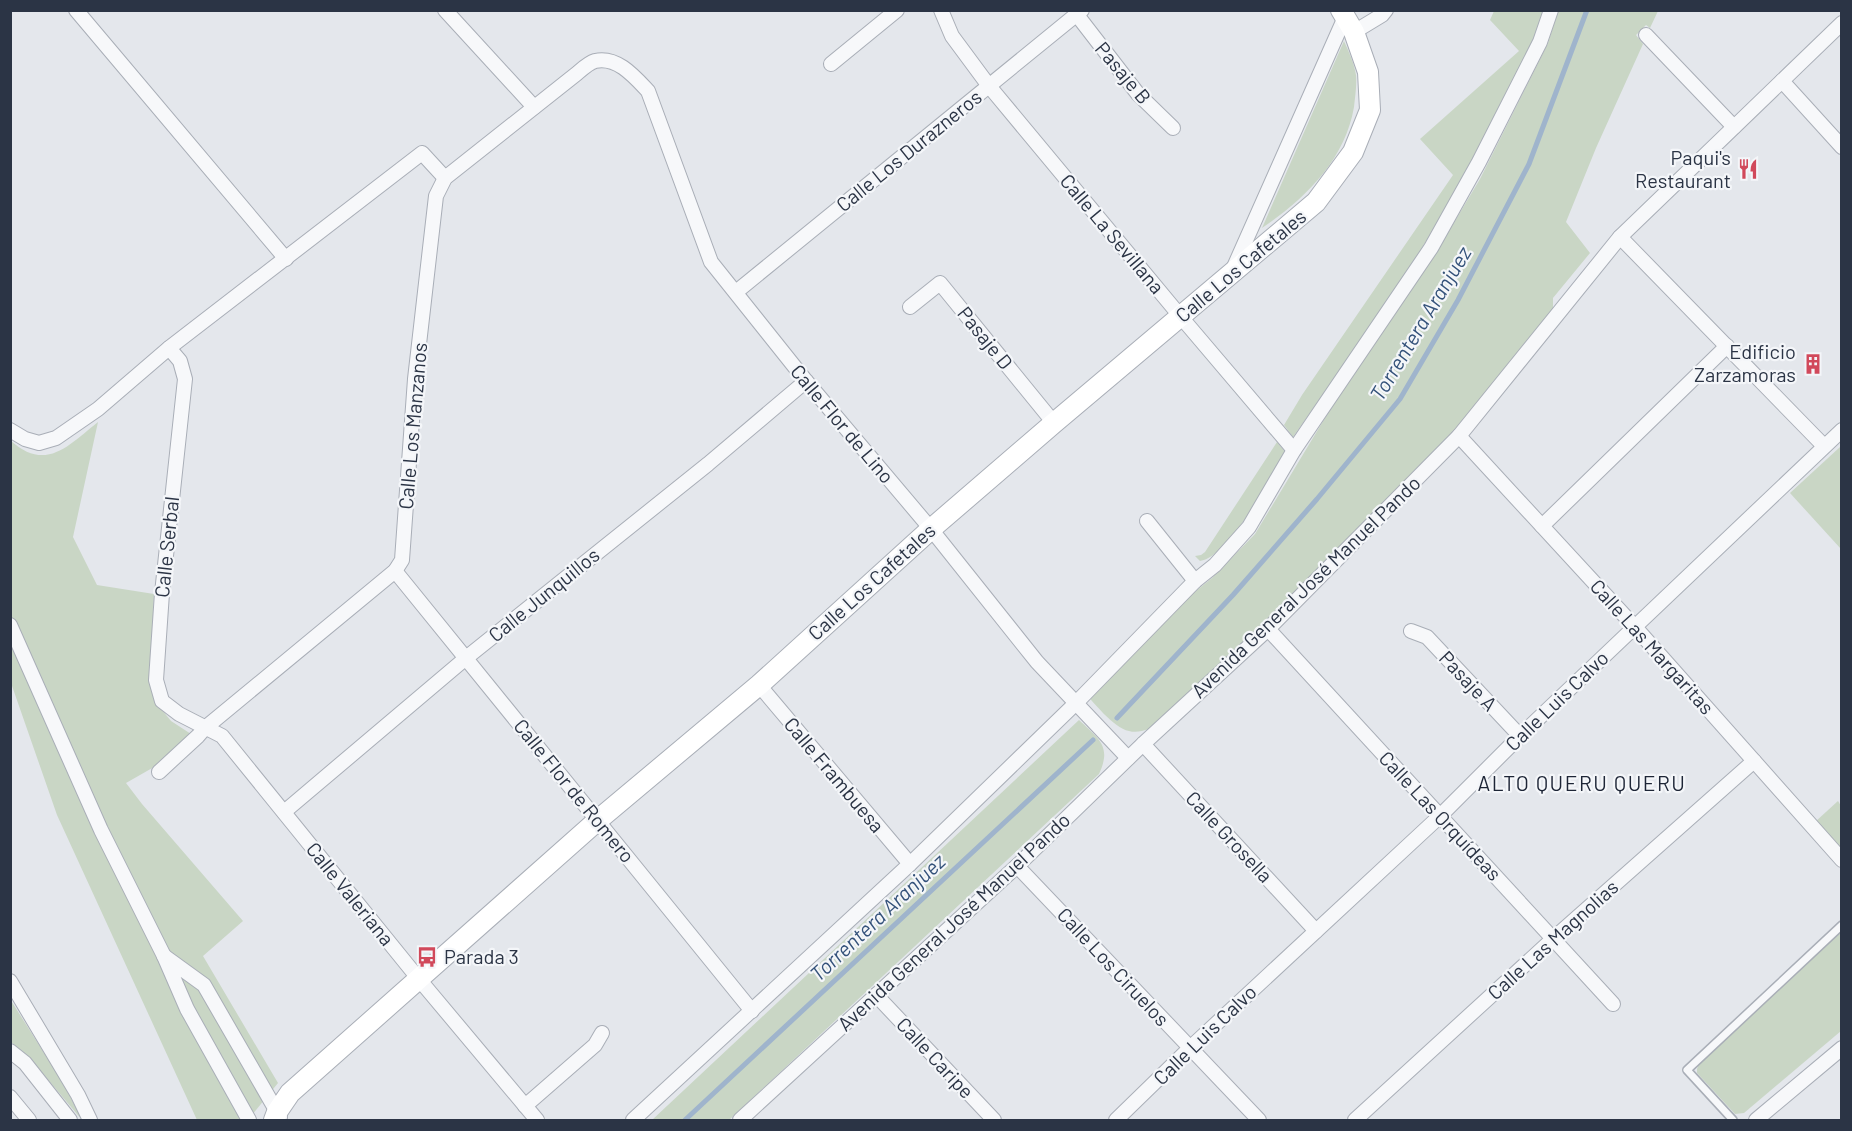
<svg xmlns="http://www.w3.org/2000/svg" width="1852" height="1131" viewBox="0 0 1852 1131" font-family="Barlow,sans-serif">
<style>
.green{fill:#c9d6c5}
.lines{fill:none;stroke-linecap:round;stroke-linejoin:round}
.stream{stroke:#9fb4cc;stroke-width:5}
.lane-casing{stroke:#a9aeb7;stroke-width:10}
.street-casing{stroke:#a9aeb7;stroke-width:16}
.secondary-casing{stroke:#a9aeb7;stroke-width:22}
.lane{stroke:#f7f8fa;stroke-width:7}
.street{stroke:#f7f8fa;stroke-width:14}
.secondary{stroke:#fff;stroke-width:20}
.labels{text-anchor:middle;stroke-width:4.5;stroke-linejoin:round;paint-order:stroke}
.street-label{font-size:20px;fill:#2b3445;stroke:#f4f6f9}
.poi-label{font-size:20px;fill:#2b3445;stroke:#f4f6f9;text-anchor:end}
.water-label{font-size:21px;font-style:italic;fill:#34527a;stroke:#f4f6f9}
.neighbourhood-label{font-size:21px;letter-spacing:1.5px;fill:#1d2536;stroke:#f4f6f9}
</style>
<rect width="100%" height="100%" fill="#e4e7ec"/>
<!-- green -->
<g class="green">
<path d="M1494,11h51c-60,155 -156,290 -252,426l-9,-12 18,-30 151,-220 -33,-36 99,-88 -29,-31z"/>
<path d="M1558,11h100l-8,17 -4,-3 -10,10 7,9 -47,104 -30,74 24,31 -37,45v14l-101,121 -195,196 -108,100c-7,2 -13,4 -20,2 -16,-3 -36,-30 -48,-42l60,-54 71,-57 43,-44 76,-126 106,-157 43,-72 68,-136z"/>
<path d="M1344,41c5,11 10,22 12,34 1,10 -1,22 -2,32 -9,53 -49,92 -92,121z"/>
<path d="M98,422l-25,115 24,48 57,9 -4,89 8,22 13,16 20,13 -37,33 -28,16 16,21 101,117 -40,35 75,127 -26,32 -1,5h-54l-140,-305 -46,-132 -1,-243c36,33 59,5 88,-18z"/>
<path d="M1277,442l9,11c-15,24 -57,104 -86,108l-5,-5 6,-1 4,-3z"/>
<path d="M1840,447l2,2 -1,100 -51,-56z"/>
<path d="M1079,720c20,19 33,26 20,54l-370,346h-77z"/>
<path d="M1838,801l3,5v44l-26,-28z"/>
<path d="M1841,931v100l-97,82 -9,1 -38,-41v-4l2,-5z"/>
<path d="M10,999l53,84 19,37 -54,-64 -17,-14z"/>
</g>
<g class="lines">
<!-- stream -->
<g class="stream">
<path d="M1117,718l116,-123 84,-96 83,-100 58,-99 71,-136 58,-154"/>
<path d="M685,1120l408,-380"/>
</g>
<!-- lane casing -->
<g class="lane-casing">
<path id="lane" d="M1733,1120l-46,-50 155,-145"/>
</g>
<!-- street casing -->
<g class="street-casing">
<g id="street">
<path d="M76,10l210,249"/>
<path d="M445,10l89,97"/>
<path d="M941,10l11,26 37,50 192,231 113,133"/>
<path d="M1077,15l61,79 35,34"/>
<path d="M1354,32l28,-17 4,-5"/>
<path d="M1646,35l88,92"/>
<path d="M831,64l66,-54"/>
<path d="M1782,81l60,66"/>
<path d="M1620,237l204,209"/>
<path d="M1234,267l111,-250"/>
<path d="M736,292l346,-282"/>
<path d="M910,307l30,-24 114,140"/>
<path d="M169,348l11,13 5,18 -23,214 -6,87 6,21 17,13 43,22 196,242 119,142"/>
<path d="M10,430l15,9 14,4 17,-5 42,-29 71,-61 253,-195 23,25"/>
<path d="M1459,436l176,191 207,233"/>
<path d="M1147,521l48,60"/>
<path d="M1542,526l185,-180"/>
<path d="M395,571l357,440"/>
<path d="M10,625l91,205 63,126"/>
<path d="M1268,629l345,375"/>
<path d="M1411,631l16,6 93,99"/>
<path d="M759,685l151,179"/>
<path d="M1143,744l173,187"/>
<path d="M159,772l39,-36 7,-8 190,-157 7,-11 13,-181 21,-183 9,-18 130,-103c5,-4 13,-12 20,-14 22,-5 39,15 53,30l63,171 95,119 125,148 106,133 91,96"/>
<path d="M284,812l182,-154 242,-194 98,-83"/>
<path d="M1017,866l242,254"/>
<path d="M10,981l68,114 12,25"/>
<path d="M876,995l118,125"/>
<path d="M10,1051l15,12 45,57"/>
<path d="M10,1097l19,23"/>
<path d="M525,1106l70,-61 7,-12"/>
<path d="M249,1120l-62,-111 -23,-53 40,29 76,132"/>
<path d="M633,1120l277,-256 166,-161 119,-122 20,-16 34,-38 45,-77 137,-202 48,-86 61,-120 11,-32"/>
<path d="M740,1120l277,-254 126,-122 125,-115 191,-193 161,-199 222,-214"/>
<path d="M1116,1120l74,-72 250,-232 80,-80 322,-306"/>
<path d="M1355,1120l198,-181 201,-178"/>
<path d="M1756,1120l86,-72"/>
</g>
</g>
<!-- secondary casing -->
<g class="secondary-casing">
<path id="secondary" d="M274,1120l3,-8 13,-19 308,-273 161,-135 172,-156 123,-106 262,-221 37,-50 17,-42 -2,-38 -14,-40 -13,-22"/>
</g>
<!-- lane -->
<use href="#lane" class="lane"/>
<!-- street -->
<use href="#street" class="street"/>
<!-- secondary -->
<use href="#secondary" class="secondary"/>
</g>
<!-- icons -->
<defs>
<g id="restaurant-bare" transform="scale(1.62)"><path d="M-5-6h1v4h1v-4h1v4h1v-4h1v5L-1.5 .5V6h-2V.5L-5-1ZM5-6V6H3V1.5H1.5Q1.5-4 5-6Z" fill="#d1495b" stroke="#f4f6f9" stroke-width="2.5" paint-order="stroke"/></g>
<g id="building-bare" transform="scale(1.62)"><path d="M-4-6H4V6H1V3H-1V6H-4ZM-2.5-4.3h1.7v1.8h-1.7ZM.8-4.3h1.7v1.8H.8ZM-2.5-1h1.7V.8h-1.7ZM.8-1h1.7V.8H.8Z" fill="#d1495b" stroke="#f4f6f9" stroke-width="2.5" paint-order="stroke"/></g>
<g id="bus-bare" transform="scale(1.62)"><path d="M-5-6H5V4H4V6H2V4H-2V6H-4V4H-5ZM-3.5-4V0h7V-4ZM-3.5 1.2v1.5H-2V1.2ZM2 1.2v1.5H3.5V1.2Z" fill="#d1495b" stroke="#f4f6f9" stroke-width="2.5" paint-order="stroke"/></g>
</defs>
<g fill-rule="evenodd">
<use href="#restaurant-bare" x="1748" y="169"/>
<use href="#building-bare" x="1813" y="364"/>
<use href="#bus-bare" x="427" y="957"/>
</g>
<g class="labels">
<!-- street labels -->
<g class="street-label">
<text transform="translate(1123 73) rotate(50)" y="7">Pasaje B</text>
<text transform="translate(909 151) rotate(-39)" y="7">Calle Los Durazneros</text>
<text transform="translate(1112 234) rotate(50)" y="7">Calle La Sevillana</text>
<text transform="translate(1241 266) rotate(-40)" y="7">Calle Los Cafetales</text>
<text transform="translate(985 338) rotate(51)" y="7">Pasaje D</text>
<text transform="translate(842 424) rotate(50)" y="7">Calle Flor de Lino</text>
<text transform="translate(413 426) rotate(-85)" y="7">Calle Los Manzanos</text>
<text transform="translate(167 547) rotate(-84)" y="7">Calle Serbal</text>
<text transform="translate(872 582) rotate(-42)" y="7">Calle Los Cafetales</text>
<text transform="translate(1306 587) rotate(-44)" y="7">Avenida General José Manuel Pando</text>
<text transform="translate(544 595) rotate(-39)" y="7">Calle Junquillos</text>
<text transform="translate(1652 647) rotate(48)" y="7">Calle Las Margaritas</text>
<text transform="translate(1468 681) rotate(47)" y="7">Pasaje A</text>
<text transform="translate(1557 701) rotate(-44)" y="7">Calle Luis Calvo</text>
<text transform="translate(834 775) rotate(50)" y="7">Calle Frambuesa</text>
<text transform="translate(574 791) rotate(51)" y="7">Calle Flor de Romero</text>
<text transform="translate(1440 816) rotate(47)" y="7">Calle Las Orquídeas</text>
<text transform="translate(1229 837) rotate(47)" y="7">Calle Grosella</text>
<text transform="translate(350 894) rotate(51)" y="7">Calle Valeriana</text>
<text transform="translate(954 922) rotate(-43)" y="7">Avenida General José Manuel Pando</text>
<text transform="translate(1553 940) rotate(-42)" y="7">Calle Las Magnolias</text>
<text transform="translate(1113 967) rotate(47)" y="7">Calle Los Ciruelos</text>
<text transform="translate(1205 1035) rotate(-44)" y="7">Calle Luis Calvo</text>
<text transform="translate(935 1058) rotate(47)" y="7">Calle Caripe</text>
</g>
<!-- poi labels -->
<g class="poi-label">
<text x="1731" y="165">Paqui's<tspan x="1731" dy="23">Restaurant</tspan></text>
<text x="1796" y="359">Edificio<tspan x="1796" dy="23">Zarzamoras</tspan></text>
<text x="444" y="964" text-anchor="start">Parada 3</text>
</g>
<!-- water labels -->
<g class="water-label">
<text transform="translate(1421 324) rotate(-59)" y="7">Torrentera Aranjuez</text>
<text transform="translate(878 918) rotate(-43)" y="7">Torrentera Aranjuez</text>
</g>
<!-- neighbourhood labels -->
<g class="neighbourhood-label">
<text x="1582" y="791">ALTO QUERU QUERU</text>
</g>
</g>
<!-- border -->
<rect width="1852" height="1131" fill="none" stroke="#2b3445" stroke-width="24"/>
</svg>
